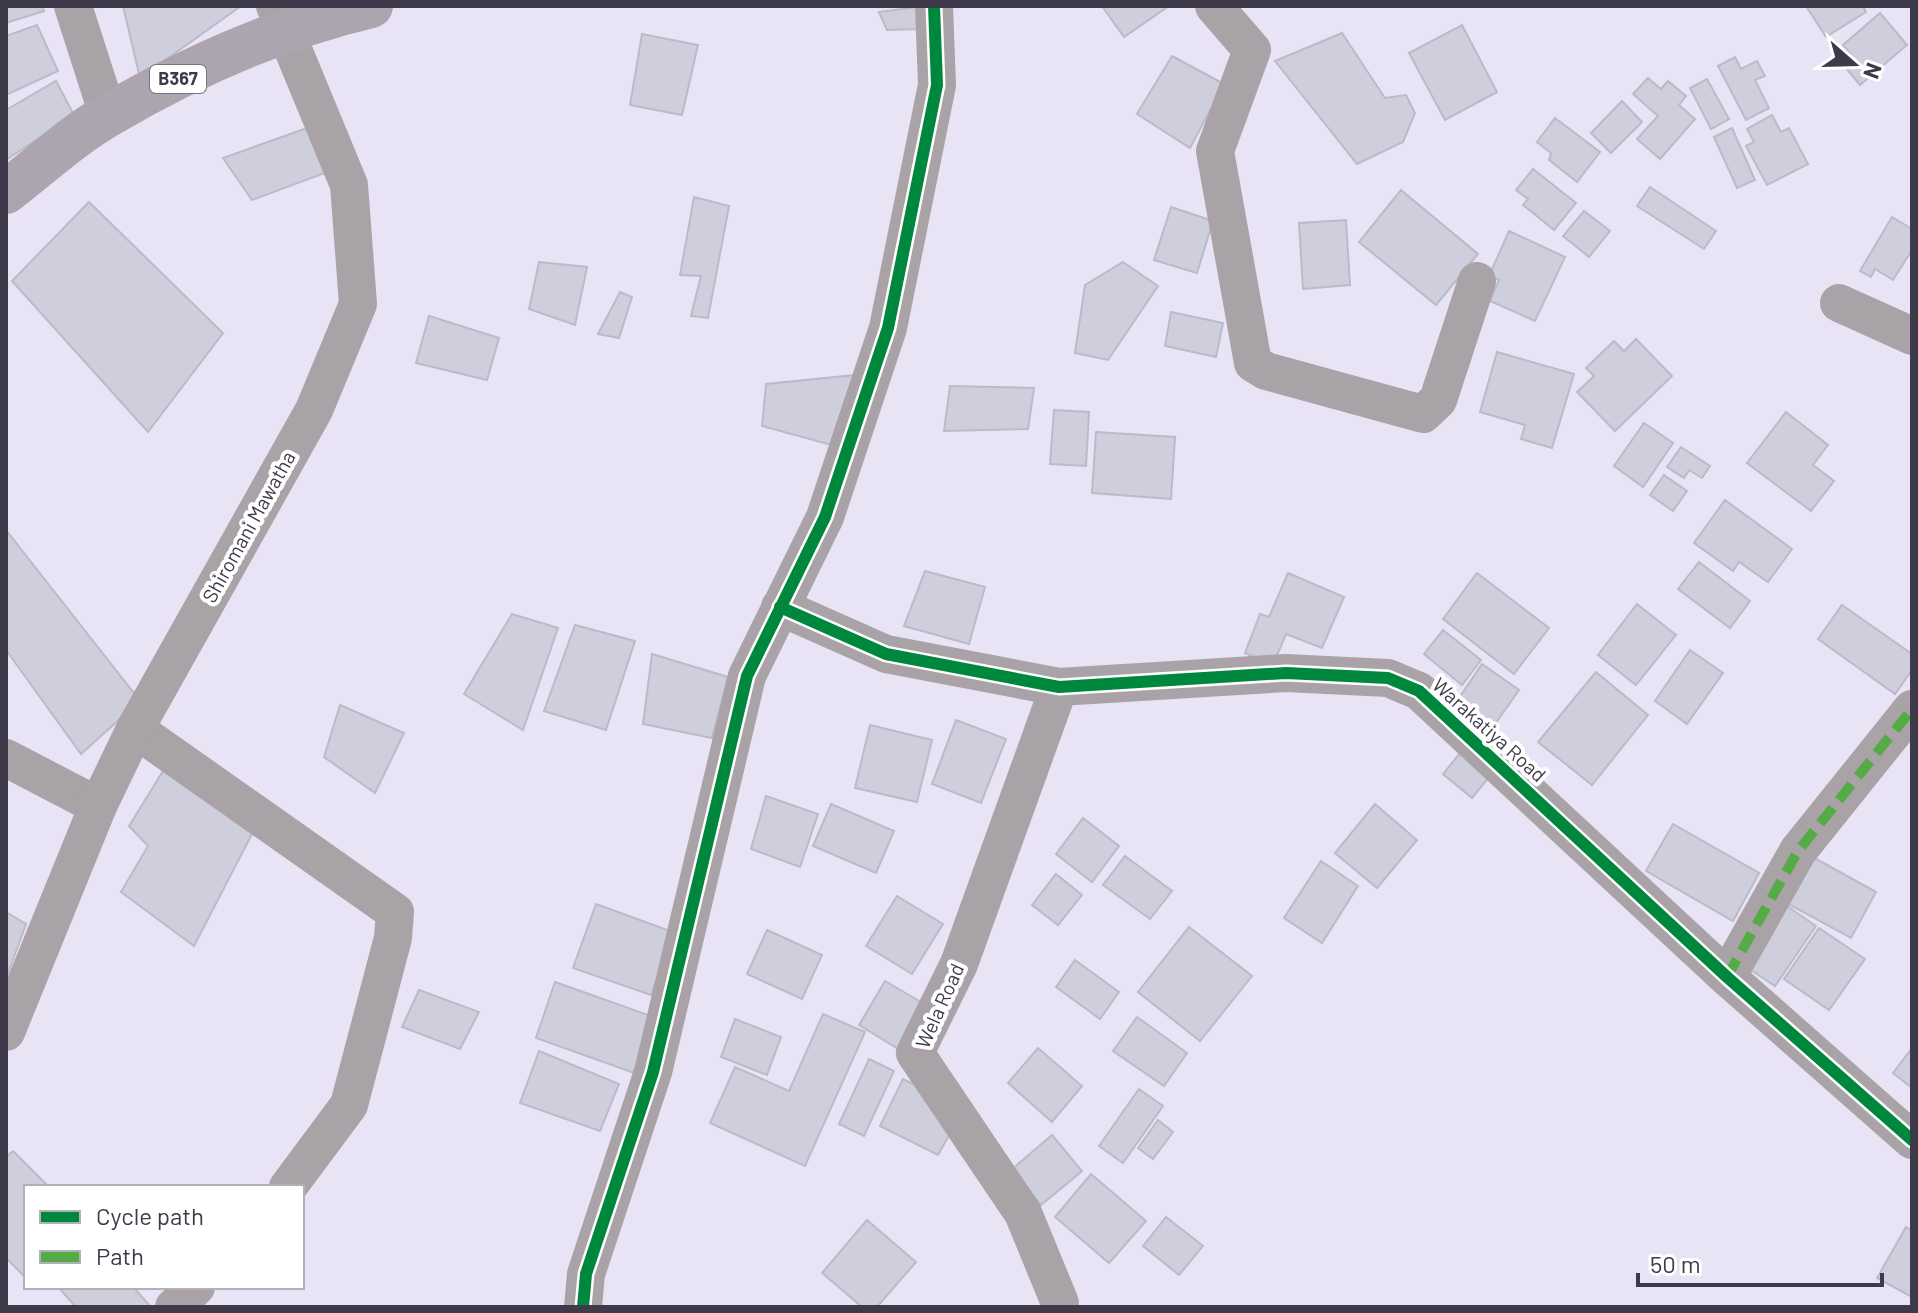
<svg xmlns="http://www.w3.org/2000/svg" width="1918" height="1313" viewBox="0 0 1918 1313" font-family="Barlow,sans-serif">
<style>
.building{fill:#cecedd;stroke:#bbbac9;stroke-width:2}
.lines{fill:none;stroke-linecap:round;stroke-linejoin:round}
.street{stroke:#a9a3a7;stroke-width:38}
.primary{stroke:#aca5af;stroke-width:44}
.quiet{stroke:#55ac47;stroke-width:10;stroke-dasharray:20 10;stroke-linecap:butt}
.cycleway-casing{stroke:#fff;stroke-width:17}
.cycleway{stroke:#00873e;stroke-width:12}
.labels{text-anchor:middle;stroke-width:8;stroke-linejoin:round;paint-order:stroke}
.shield{fill:#fff;stroke:#787580;stroke-width:2}
.shield-label{font-size:18px;font-weight:bold;fill:#3e3a4a}
.street-label{font-size:20px;fill:#3e3a4a;stroke:#fff}
</style>
<rect width="100%" height="100%" fill="#e8e4f6"/>
<!-- building -->
<g class="building">
<path d="M6,6h36l2,5 -38,12z"/>
<path d="M123,6h118l-101,72z"/>
<path d="M925,6l-4,23 -34,1 -8,-18z"/>
<path d="M1102,6h67l-45,31z"/>
<path d="M1806,6h57l3,6 -40,25z"/>
<path d="M1880,13l27,32 -47,40 -18,-22 9,-8 -8,-10z"/>
<path d="M37,25l21,46 -52,24v-59z"/>
<path d="M1462,25l35,67 -52,28 -36,-67z"/>
<path d="M1342,33l43,65 21,-3 9,18 -12,29 -46,22 -82,-103z"/>
<path d="M642,34l56,11 -16,70 -52,-10z"/>
<path d="M1172,56l52,28 -34,64 -53,-34z"/>
<path d="M1735,57l6,12 16,-8 8,15 -10,4 14,28 -23,12 -28,-54z"/>
<path d="M1648,78l13,11 7,-8 18,15 -7,9 16,14 -35,40 -23,-20 21,-23 -25,-22z"/>
<path d="M1707,79l22,40 -18,10 -21,-41z"/>
<path d="M56,81l18,34 -68,45v-50z"/>
<path d="M1622,101l20,21 -31,31 -20,-20z"/>
<path d="M1772,115l9,17 8,-4 19,36 -41,21 -21,-39 8,-4 -7,-13z"/>
<path d="M1555,118l45,34 -23,30 -28,-22 2,-7 -14,-11z"/>
<path d="M307,128l18,45 -73,27 -29,-42z"/>
<path d="M1732,128l23,52 -18,8 -23,-51z"/>
<path d="M1533,169l43,34 -22,27 -31,-25 5,-6 -12,-9z"/>
<path d="M1650,187l66,44 -12,18 -67,-43z"/>
<path d="M1401,190l77,64 -42,51 -77,-63z"/>
<path d="M694,197l35,9 -21,112 -17,-2 10,-40 -21,-1z"/>
<path d="M89,202l134,131 -75,99 -136,-151z"/>
<path d="M1171,207l42,14 -16,52 -43,-13z"/>
<path d="M1584,211l26,20 -21,26 -26,-21z"/>
<path d="M1892,217l20,12v21l-19,30 -18,-11 -4,8 -11,-6z"/>
<path d="M1346,220l4,65 -47,4 -4,-66z"/>
<path d="M1509,231l56,26 -30,64 -45,-20 9,-21 -10,-4z"/>
<path d="M539,262l48,5 -12,58 -46,-16z"/>
<path d="M1123,262l35,24 -50,74 -33,-7 10,-68z"/>
<path d="M620,292l12,5 -13,41 -21,-4z"/>
<path d="M1171,312l52,11 -7,34 -51,-11z"/>
<path d="M429,316l70,22 -12,42 -71,-17z"/>
<path d="M1636,339l36,37 -57,55 -38,-39 17,-16 -8,-8 28,-27 10,10z"/>
<path d="M1497,352l77,22 -22,74 -31,-9 4,-14 -45,-13z"/>
<path d="M856,375l-17,72 -77,-21 4,-42z"/>
<path d="M950,386l84,2 -6,41 -84,2z"/>
<path d="M1054,410l35,2 -3,54 -36,-2z"/>
<path d="M1786,412l42,33 -15,20 21,16 -23,30 -64,-48z"/>
<path d="M1644,423l29,20 -30,44 -29,-21z"/>
<path d="M1096,432l79,5 -4,62 -79,-6z"/>
<path d="M1681,447l29,19 -8,12 -13,-8 -5,8 -17,-11z"/>
<path d="M1664,475l23,16 -14,20 -23,-16z"/>
<path d="M1725,500l67,49 -24,33 -29,-20 -6,9 -39,-28z"/>
<path d="M6,530l134,171 -59,53 -75,-104z"/>
<path d="M1699,562l51,39 -20,27 -52,-39z"/>
<path d="M925,571l60,16 -16,57 -65,-18z"/>
<path d="M1288,573l56,24 -22,51 -36,-14 -13,31 -28,-12 15,-39 9,3z"/>
<path d="M1477,573l72,55 -35,46 -71,-55z"/>
<path d="M1637,604l39,31 -40,50 -38,-30z"/>
<path d="M1842,605l70,49v16l-17,24 -77,-55z"/>
<path d="M512,614l46,14 -35,102 -59,-36z"/>
<path d="M575,625l60,16 -29,89 -62,-19z"/>
<path d="M1443,630l38,30 -19,25 -38,-31z"/>
<path d="M1690,650l33,23 -36,51 -32,-23z"/>
<path d="M652,654l76,23 -16,61 -69,-14z"/>
<path d="M1482,664l37,26 -26,37 -36,-26z"/>
<path d="M1596,672l52,43 -56,70 -54,-43z"/>
<path d="M340,705l64,28 -29,60 -51,-36z"/>
<path d="M956,720l50,19 -25,64 -49,-19z"/>
<path d="M870,725l62,15 -15,62 -62,-14z"/>
<path d="M1460,753l30,23 -18,22 -29,-24z"/>
<path d="M163,771l90,61 -59,114 -73,-54 27,-46 -19,-20z"/>
<path d="M766,796l52,18 -18,53 -49,-18z"/>
<path d="M831,804l63,27 -18,42 -63,-27z"/>
<path d="M1375,804l42,36 -40,48 -42,-35z"/>
<path d="M1083,818l36,28 -27,36 -36,-28z"/>
<path d="M1673,824l86,49 -26,48 -87,-50z"/>
<path d="M1809,855l67,37 -25,46 -68,-37z"/>
<path d="M1125,856l47,35 -22,28 -47,-34z"/>
<path d="M1321,861l37,25 -36,57 -38,-25z"/>
<path d="M1056,874l26,21 -24,30 -26,-20z"/>
<path d="M897,896l46,28 -31,50 -46,-28z"/>
<path d="M596,904l77,28 -22,63 -78,-27z"/>
<path d="M1787,906l29,20 -41,60 -30,-20z"/>
<path d="M6,912l20,12 -20,55z"/>
<path d="M1189,927l63,49 -52,65 -62,-49z"/>
<path d="M1819,928l46,31 -36,51 -45,-31z"/>
<path d="M767,930l55,25 -20,44 -55,-25z"/>
<path d="M1075,960l44,32 -19,27 -44,-32z"/>
<path d="M885,981l41,24 -26,45 -41,-25z"/>
<path d="M555,982l99,35 -20,56 -98,-35z"/>
<path d="M419,990l60,22 -19,37 -58,-22z"/>
<path d="M823,1014l42,18 -60,134 -95,-43 25,-56 54,24z"/>
<path d="M1137,1017l50,36 -23,33 -51,-35z"/>
<path d="M735,1019l46,18 -14,38 -46,-18z"/>
<path d="M1038,1048l44,38 -30,36 -44,-39z"/>
<path d="M1912,1048v40l-19,-15z"/>
<path d="M539,1051l80,33 -19,47 -80,-28z"/>
<path d="M869,1059l25,12 -30,65 -25,-12z"/>
<path d="M903,1079l18,9 31,42 -14,25 -58,-29z"/>
<path d="M1139,1089l24,17 -40,57 -24,-17z"/>
<path d="M1158,1120l15,12 -20,27 -15,-11z"/>
<path d="M1052,1135l30,36 -41,34 -30,-35z"/>
<path d="M13,1151l36,36h-23v91l-20,-20v-101z"/>
<path d="M1091,1174l55,47 -37,42 -54,-46z"/>
<path d="M1166,1217l37,29 -24,29 -36,-29z"/>
<path d="M867,1220l49,42 -39,45h-15l-40,-34z"/>
<path d="M1906,1227l6,4v66l-35,-19z"/>
<path d="M58,1287h75l18,20h-75z"/>
</g>
<g class="lines">
<!-- street -->
<g class="street">
<path d="M73,6l35,109"/>
<path d="M1214,6l38,44 -37,101 38,212 13,8 157,43 15,-14 39,-119"/>
<path d="M1839,303l73,33"/>
<path d="M780,607l106,47 173,33 227,-14 102,5 31,13 308,286 185,163"/>
<path d="M1059,687l-100,277 -44,89 108,160 37,90"/>
<path d="M135,729l260,183 -2,26 -44,167 -61,82"/>
<path d="M6,758l92,48"/>
<path d="M1727,977l71,-126 114,-142"/>
<path d="M6,1032l92,-226 37,-77 179,-319 44,-106 -9,-119 -74,-179"/>
<path d="M174,1307l22,-20"/>
<path d="M583,1307l3,-33 67,-202 94,-396 78,-159 63,-189 49,-243 -3,-79"/>
</g>
<!-- primary -->
<path class="primary" d="M6,192c34,-26 67,-57 104,-78 82,-48 168,-86 261,-108"/>
<!-- quiet -->
<path class="quiet" d="M1727,977l71,-126 114,-142"/>
<!-- cycleway casing -->
<g class="cycleway-casing">
<g id="cycleway">
<path d="M780,607l106,47 173,33 227,-14 102,5 31,13 308,286 185,163"/>
<path d="M583,1307l3,-33 67,-202 94,-396 78,-159 63,-189 49,-243 -3,-79"/>
</g>
</g>
<!-- cycleway -->
<use href="#cycleway" class="cycleway"/>
</g>
<g class="labels">
<!-- shield labels -->
<rect class="shield" x="150" y="65" width="56" height="28" rx="6"/>
<g class="shield-label">
<text x="178" y="85">B367</text>
</g>
<!-- street labels -->
<g class="street-label">
<text transform="translate(249 527) rotate(-61)" y="7">Shiromani Mawatha</text>
<text transform="translate(1489 730) rotate(42)" y="7">Warakatiya Road</text>
<text transform="translate(940 1006) rotate(-66)" y="7">Wela Road</text>
</g>
</g>
<!-- border -->
<rect width="1918" height="1313" fill="none" stroke="#3e3a4a" stroke-width="16"/>
<!-- legend -->
<rect x="24" y="1185" width="280" height="104" fill="#ffffff" stroke="#b2b0b7" stroke-width="2"/>
<rect x="40" y="1211" width="40" height="12" fill="#00873e" stroke="#b2b0b7" stroke-width="2"/>
<text x="96" y="1225" font-size="24" fill="#3e3a4a">Cycle path</text>
<rect x="40" y="1251" width="40" height="12" fill="#55ac47" stroke="#b2b0b7" stroke-width="2"/>
<text x="96" y="1265" font-size="24" fill="#3e3a4a">Path</text>
<!-- north arrow -->
<g transform="translate(1854 64) rotate(110)" stroke="#ffffff" stroke-width="6" paint-order="stroke">
<path d="M0-6L14 30L0 20L-14 30Z" fill="#3e3a4a"/>
<text y="-12" font-size="22" font-weight="bold" text-anchor="middle" fill="#3e3a4a">N</text>
</g>
<!-- scale -->
<path d="M1638 1273v12h244v-12" fill="none" stroke="#3e3a4a" stroke-width="4"/>
<text x="1650" y="1273" font-size="24" fill="#3e3a4a" stroke="#ffffff" stroke-width="6" paint-order="stroke">50 m</text>
</svg>
